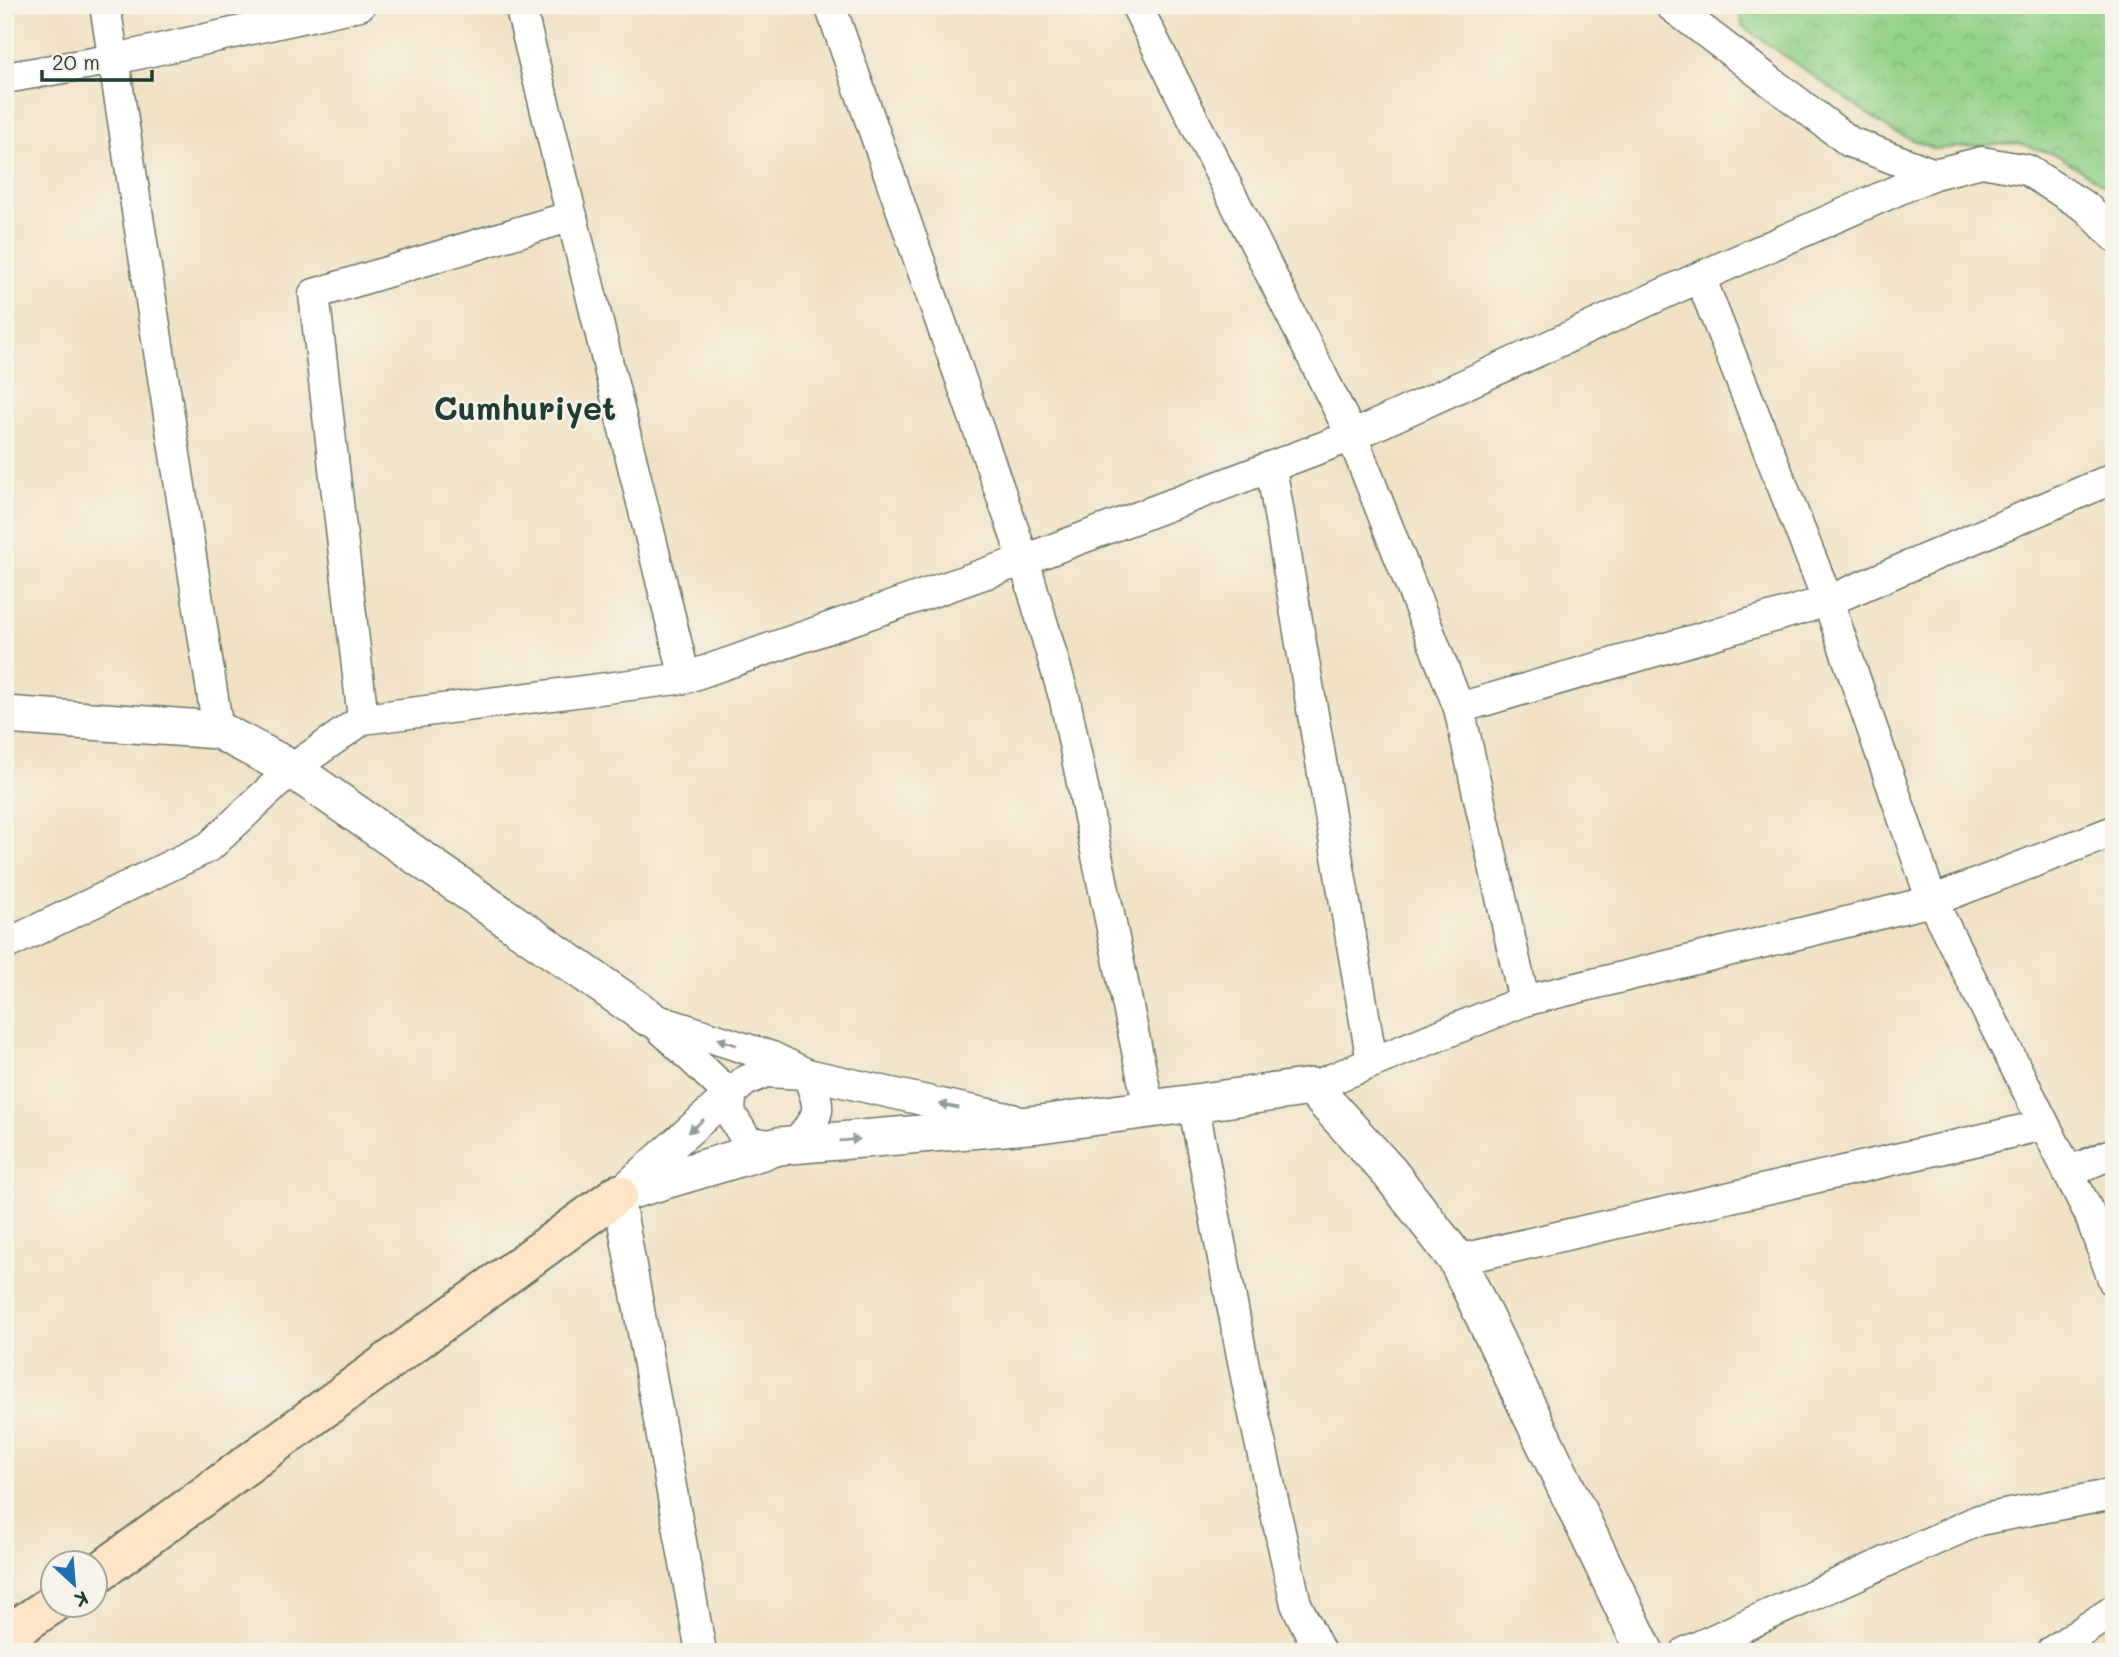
<svg xmlns="http://www.w3.org/2000/svg" width="2119" height="1657" viewBox="0 0 2119 1657" font-family="Mali,sans-serif">
<style>
.park{fill:url(#park-crowns);stroke:#58875e;stroke-width:2}
.lines{fill:none;stroke-linecap:round;stroke-linejoin:round}
.minor-casing{stroke:#687666;stroke-width:33}
.tertiary-casing{stroke:#687666;stroke-width:40}
.secondary-casing{stroke:#687666;stroke-width:42}
.minor{stroke:#fff;stroke-width:30}
.tertiary{stroke:#fff;stroke-width:37}
.secondary{stroke:#fde5c5;stroke-width:38}
.oneway{fill:#8f9e9a}
.labels{text-anchor:middle;stroke-width:5;stroke-linejoin:round;paint-order:stroke}
.district-label{font-size:32px;font-weight:bold;fill:#1f3d34;stroke:#f7f3e8}
</style>
<defs>
<pattern id="park-crowns" width="20" height="18" patternUnits="userSpaceOnUse" patternTransform="scale(1.75)"><rect width="20" height="18" fill="#92d187"/><path d="M2 6a3 3 0 1 1 6 0M12 15a3 3 0 1 1 6 0" fill="none" stroke="#7db475"/></pattern>
</defs>
<rect width="100%" height="100%" fill="#f7f3e8"/>
<filter id="ink" filterUnits="userSpaceOnUse"><feTurbulence type="fractalNoise" baseFrequency=".0143" numOctaves="2"/><feDisplacementMap in="SourceGraphic" scale="14" xChannelSelector="R" yChannelSelector="G"/><feConvolveMatrix kernelMatrix="1 2 1 2 8 2 1 2 1" color-interpolation-filters="sRGB"/></filter>
<filter id="wash" filterUnits="userSpaceOnUse"><feTurbulence type="fractalNoise" baseFrequency=".00686" numOctaves="4" result="noise"/><feDisplacementMap in="SourceGraphic" scale="28" xChannelSelector="R" yChannelSelector="G"/><feGaussianBlur stdDeviation="1.57" result="paint"/><feColorMatrix in="noise" values="0 0 0 0 0 0 0 0 0 0 0 0 0 0 0 0 0 1.4 0 .05"/><feComposite in="paint" operator="in"/></filter>
<g filter="url(#wash)">
<rect width="100%" height="100%" fill="#f0e1c3"/>
<!-- park -->
<path class="park" d="M1739,5h369l6,5v181l-57,-36 -40,-12 -83,6 -42,-18 -150,-105z"/>
</g>
<g filter="url(#ink)">
<g class="lines">
<!-- minor casing -->
<g class="minor-casing">
<g id="minor">
<path d="M105,5l113,725"/>
<path d="M520,5l165,673"/>
<path d="M830,5l194,555 41,140 84,409"/>
<path d="M1136,5l216,431 107,272 65,293"/>
<path d="M1670,5l180,137 84,32 48,-12 45,8 60,38 27,28"/>
<path d="M5,78l110,-19 245,-54"/>
<path d="M1700,277l128,324 104,300 157,312 25,69"/>
<path d="M1271,467l101,595"/>
<path d="M1459,708l369,-107 286,-123"/>
<path d="M363,719l-49,-425 258,-78"/>
<path d="M5,945l204,-98 83,-78 71,-50 322,-41 339,-118 328,-124 348,-159 234,-103"/>
<path d="M648,1017l124,40 35,17c16,38 14,39 -12,70"/>
<path d="M654,1022l77,74 -1,17 18,29 31,4"/>
<path d="M1312,1087l212,-86 408,-100 182,-70"/>
<path d="M1193,1103l56,289 47,212 24,48"/>
<path d="M2068,1172l46,-19"/>
<path d="M1457,1260l587,-135"/>
<path d="M701,1652l-83,-458 127,-113 21,-9 41,2 138,31 67,14"/>
<path d="M1686,1652l293,-132 135,-26"/>
<path d="M2051,1652l63,-42"/>
</g>
</g>
<!-- tertiary casing -->
<g class="tertiary-casing">
<g id="tertiary">
<path d="M5,715l213,15 74,39 356,248"/>
<path d="M618,1194l161,-48 261,-22 272,-37 78,86 67,87 188,392"/>
</g>
</g>
<!-- secondary casing -->
<g class="secondary-casing">
<g id="secondary">
<path d="M94,1576l524,-382"/>
<path d="M5,1636l48,-32"/>
</g>
</g>
<!-- minor -->
<use href="#minor" class="minor"/>
<!-- tertiary -->
<use href="#tertiary" class="tertiary"/>
<!-- secondary -->
<use href="#secondary" class="secondary"/>
</g>
<!-- one-way arrows -->
<defs><path id="oneway-solid" d="M-6-.8H1V-3.2L6.5 0L1 3.2V.8H-6Z" transform="scale(1.75)"/></defs>
<g class="oneway">
<use href="#oneway-solid" transform="translate(727 1042) rotate(-162)"/>
<use href="#oneway-solid" transform="translate(949 1106) rotate(-168)"/>
<use href="#oneway-solid" transform="translate(696 1126) rotate(139)"/>
<use href="#oneway-solid" transform="translate(850 1140) rotate(-5)"/>
</g>
</g>
<g class="labels">
<!-- district labels -->
<g class="district-label">
<text x="525" y="420">Cumhuriyet</text>
</g>
</g>
<!-- margin -->
<rect width="2119" height="1657" fill="none" stroke="#f7f3e8" stroke-width="28"/>
<!-- north arrow -->
<g transform="translate(74 1584) rotate(154)"><circle r="33" fill="#f7f3e8" stroke="#a1aaa0" stroke-width="2"/>
<path d="M0-5L12 26L0 18L-12 26Z" fill="#1f6fb2"/>
<text y="-10" font-size="19" font-weight="bold" text-anchor="middle" fill="#1f3d34">K</text>
</g>
<!-- scale -->
<path d="M42 70v10h110v-10" fill="none" stroke="#1f3d34" stroke-width="3.5"/>
<text x="52" y="70" font-size="21" fill="#1f3d34" stroke="#f7f3e8" stroke-width="5" paint-order="stroke">20 m</text>
</svg>
